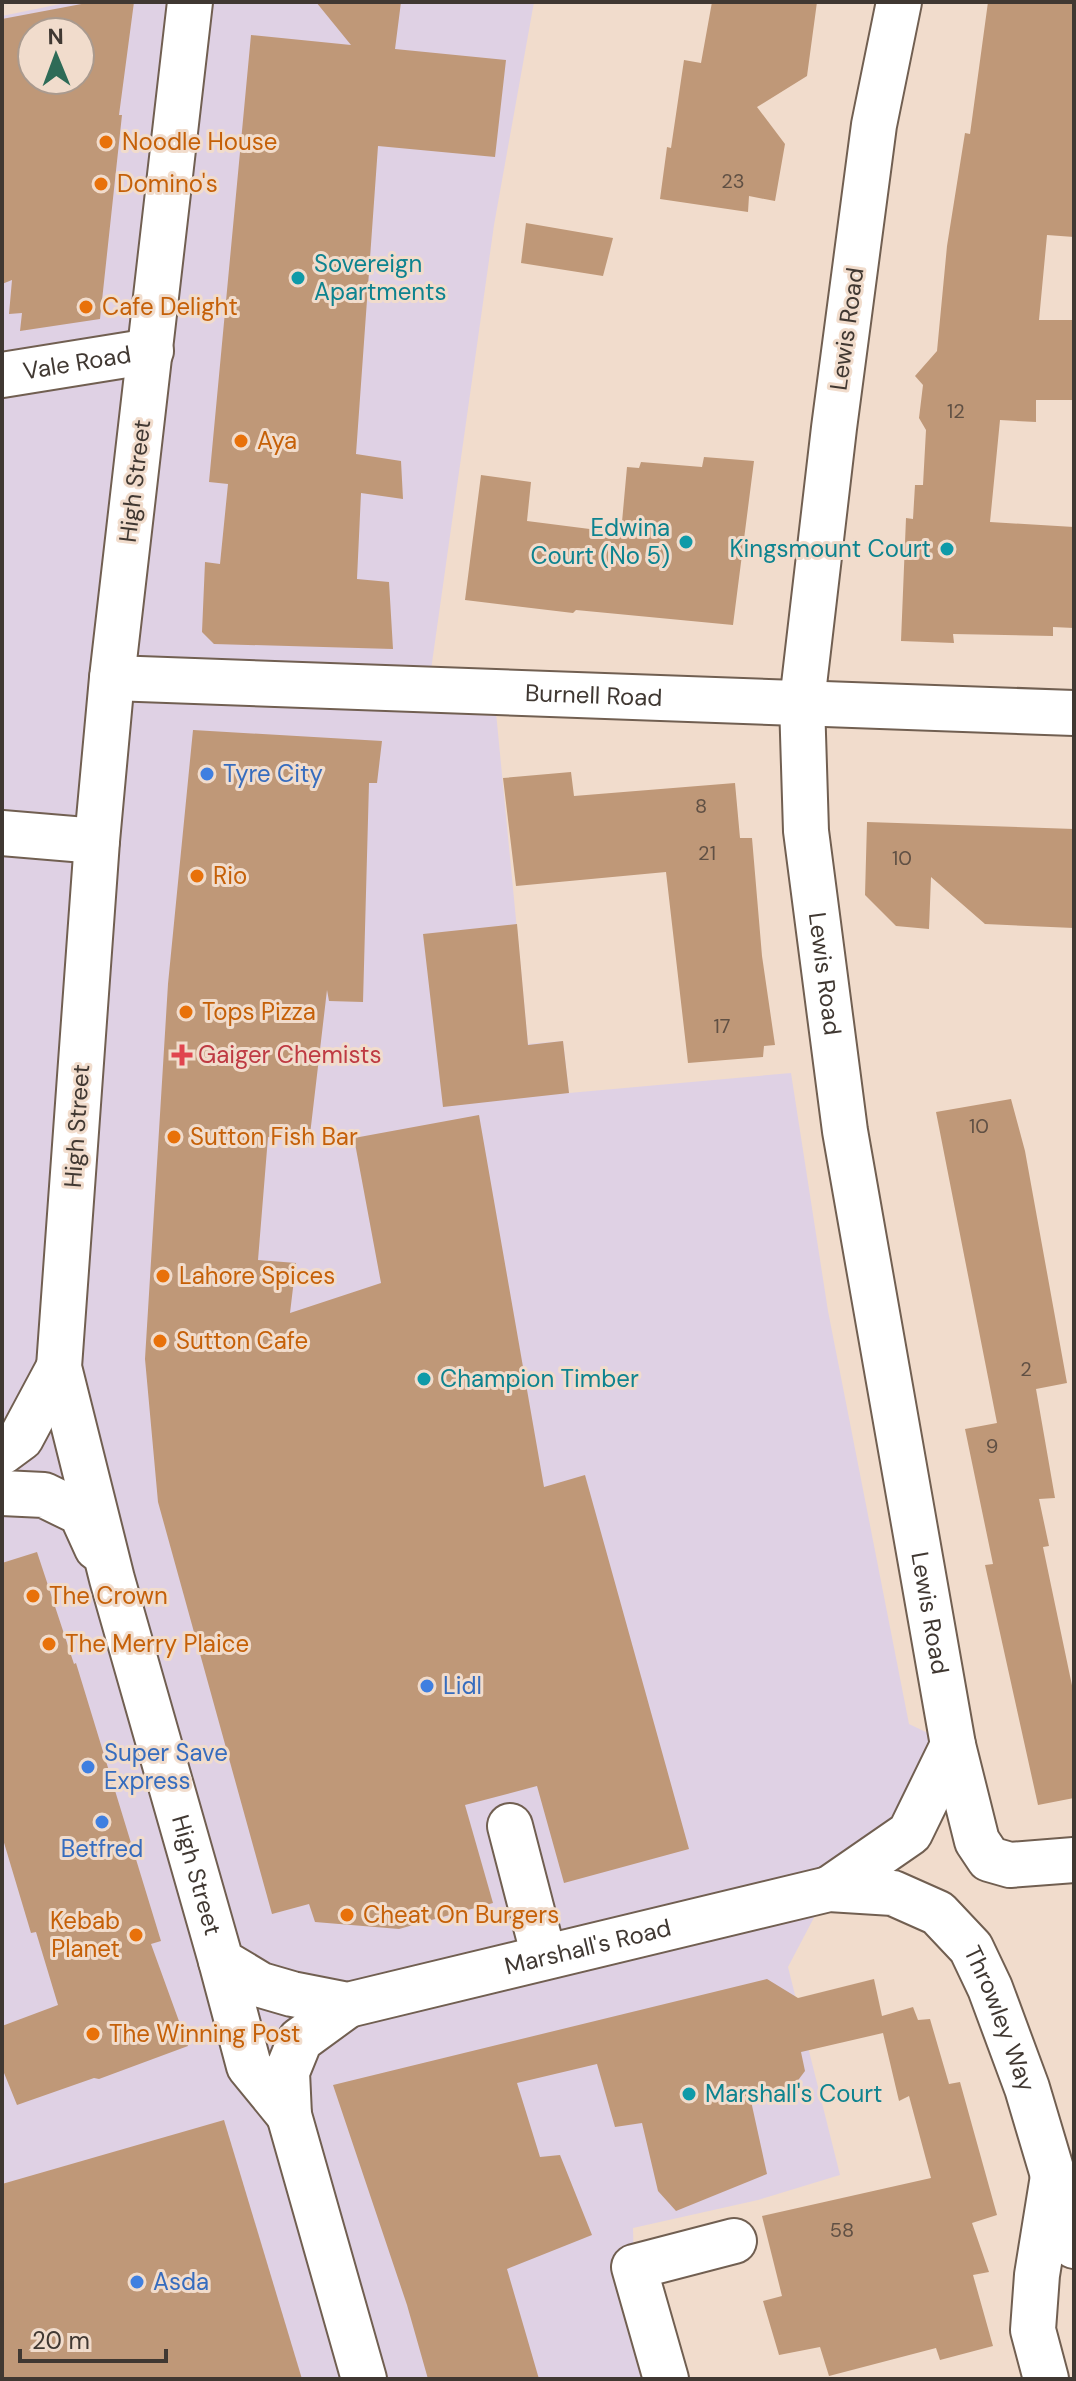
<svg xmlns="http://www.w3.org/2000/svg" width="1076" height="2381" viewBox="0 0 1076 2381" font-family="'DM Sans',sans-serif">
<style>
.commercial{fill:#dfd1e4;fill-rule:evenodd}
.building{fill:#bf9878;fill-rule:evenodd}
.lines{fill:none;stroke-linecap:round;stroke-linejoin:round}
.minor-casing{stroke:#715f51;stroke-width:48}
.major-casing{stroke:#715f51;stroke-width:48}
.minor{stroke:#fff;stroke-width:44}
.major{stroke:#fff;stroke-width:44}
.food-dot{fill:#e8710a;stroke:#f1dccc;stroke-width:3}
.culture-dot{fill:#0f9aa8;stroke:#f1dccc;stroke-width:3}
.shop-dot{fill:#3f7fe0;stroke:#f1dccc;stroke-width:3}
.health-dot{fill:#e0444e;stroke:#f1dccc;stroke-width:3}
.labels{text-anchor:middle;stroke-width:6;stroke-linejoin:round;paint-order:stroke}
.number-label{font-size:20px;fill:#605044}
.food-label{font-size:24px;fill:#c56008;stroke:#f1dccc;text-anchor:start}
.culture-label{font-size:24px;fill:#0d838f;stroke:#f1dccc;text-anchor:start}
.street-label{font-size:24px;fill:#403832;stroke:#f1dccc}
.shop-label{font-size:24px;fill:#366cbe;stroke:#f1dccc;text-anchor:start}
.health-label{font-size:24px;fill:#be3a42;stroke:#f1dccc;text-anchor:start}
</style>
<rect width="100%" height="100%" fill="#f1dccc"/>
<!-- commercial -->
<path class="commercial" d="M70,2h464l-40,223 -65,459 66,18 33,342 35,-3 6,52 222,-20 37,238 81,413 44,21 -43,88 -81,56 -41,78 52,208 -82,25 -125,28 1,40 32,111h-664v-2363zM32,32h48v48h-48z"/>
<!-- building -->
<g class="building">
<path d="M92,2h42l-15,113h3l-22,204 -80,12 2,-18 -13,1 3,-34 -10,4v-265zM32,32h48v48h-48z"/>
<path d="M316,2h85l-6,47 111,11 -11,97 -117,-11 -22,308 45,7 2,38 -42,-6 -4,86 32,3 4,67 -179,-5 -12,-12 3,-70 15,2 8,-80 -19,-2 42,-447 100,10z"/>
<path d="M712,2h105l-10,74 -50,31 28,37 -10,57 -26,-5 -1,16 -88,-13 7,-52 4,1 13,-88 17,3z"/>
<path d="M988,2h86v235l-27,-2 -8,85h35v80h-38v22l-36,-2 -10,102 84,5v101l-21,-1v9l-100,-2 1,9 -53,-2 5,-123 7,1 2,-34h8l3,-55 -7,-12 4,-33 -8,-9 22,-25 10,-105 18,-113 5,1z"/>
<path d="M526,223l87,15 -10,38 -82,-13z"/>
<path d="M704,457l50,4 -21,164 -157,-15 -3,3 -108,-13 16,-125 50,7 -4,39 94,12 6,-66 12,1 2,-6 61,5z"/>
<path d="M193,730l189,11 -5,42h-8l-6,219 -34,-1 -2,-11 -18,153 -41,-6 -10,123 38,3 -6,50 91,-30 -27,-145 125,-23 65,372 41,-12 104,374 -125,34 -27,-97 -72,19 28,98 -94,26 -84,-7 -6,-18 -37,10 -114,-412 -13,-143 23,-375z"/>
<path d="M571,772l3,24 161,-13 5,55h12l10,118 13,89 -11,1 -1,11 -75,6 -22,-191 -150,14 -13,-108z"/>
<path d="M867,822l207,7v99l-89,-4 -54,-47 -2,52 -33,-3 -31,-31z"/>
<path d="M517,924l11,121 35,-4 6,52 -126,14 -20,-173z"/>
<path d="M1011,1099l14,52 42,232 -31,6 19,109 -16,1 10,47 -6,1 31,148v103l-36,7 -53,-240 8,-1 -28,-135 32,-6 -61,-311z"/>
<path d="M37,1552l37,112 2,-1 85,278 -10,3 37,102 -89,33 -5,-1 -77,27 -15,-37v-42l56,-21 -22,-73 -5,1 -29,-97v-273z"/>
<path d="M767,1979l31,19 76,-19 8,37 31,-9 5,13 12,-1 19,65 11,-2 37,133 -25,8 17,49 -16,3 20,71 -53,14 -4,-12 -107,28 -9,-29 -41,8 -16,-54 19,-5 -20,-80 169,-38 -22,-82 -10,5 -16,-68 -82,19 4,19 -12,16 -42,14 16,73 -91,37 -18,-20 -16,-68 -27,4 -18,-63 -80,19 23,74 20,-2 32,80 -85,34 32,110h-111l-21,-74 -74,-220z"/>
<path d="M224,2120l78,259h-300v-195z"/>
</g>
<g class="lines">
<!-- minor casing -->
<g class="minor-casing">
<g id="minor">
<path id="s1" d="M899,2l-25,123 -40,303 -32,274 4,129 39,300 108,614 24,96 12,18 21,6 64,-5"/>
<path id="s2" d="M2,375l149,-24"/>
<path id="s3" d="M112,678l962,35"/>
<path d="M2,833l95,8"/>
<path d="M510,1826l34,131"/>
<path d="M829,1889l81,-56 43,-88"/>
<path d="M221,1961l28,105 40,49"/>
<path d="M348,2005l-48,35 -13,32 2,43 75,264"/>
<path d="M666,2379l-32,-112 100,-26"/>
<path d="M1046,2379l-13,-49 4,-55 16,-99"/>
</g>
</g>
<!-- major casing -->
<g class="major-casing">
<g id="major">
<path id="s4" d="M190,2l-78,676 -15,163 -38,526 53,212 109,382 40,24 31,9 56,11 481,-116 64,4 45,20 33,35 19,40 37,100 47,158"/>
<path d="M2,1452l19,-14 38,-71"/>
<path d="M2,1493l42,2 37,18 16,35"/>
</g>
</g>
<!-- minor -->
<use href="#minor" class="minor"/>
<!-- major -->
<use href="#major" class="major"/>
</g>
<!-- markers -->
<g class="food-dot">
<circle cx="106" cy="142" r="8"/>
<circle cx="101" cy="184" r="8"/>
<circle cx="86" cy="307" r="8"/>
<circle cx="241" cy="441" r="8"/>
<circle cx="197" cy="876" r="8"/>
<circle cx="186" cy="1012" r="8"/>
<circle cx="174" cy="1137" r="8"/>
<circle cx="163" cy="1276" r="8"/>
<circle cx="160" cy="1341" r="8"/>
<circle cx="33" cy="1596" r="8"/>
<circle cx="49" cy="1644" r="8"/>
<circle cx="347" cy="1915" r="8"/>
<circle cx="136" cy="1935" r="8"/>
<circle cx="93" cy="2034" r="8"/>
</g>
<g class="culture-dot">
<circle cx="298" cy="278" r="8"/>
<circle cx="686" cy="542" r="8"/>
<circle cx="947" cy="549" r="8"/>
<circle cx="424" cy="1379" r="8"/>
<circle cx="689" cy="2094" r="8"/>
</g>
<g class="shop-dot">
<circle cx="207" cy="774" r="8"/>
<circle cx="427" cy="1686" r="8"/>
<circle cx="88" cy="1767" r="8"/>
<circle cx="102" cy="1822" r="8"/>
<circle cx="137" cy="2282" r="8"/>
</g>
<path class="health-dot" d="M178 1043h8v8h8v8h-8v8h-8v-8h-8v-8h8z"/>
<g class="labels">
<!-- number labels -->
<g class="number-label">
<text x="733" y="188">23</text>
<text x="956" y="418">12</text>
<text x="701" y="813">8</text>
<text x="707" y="860">21</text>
<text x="902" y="865">10</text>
<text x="722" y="1033">17</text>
<text x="979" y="1133">10</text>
<text x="1026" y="1376">2</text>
<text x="992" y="1453">9</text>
<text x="842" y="2237">58</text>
</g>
<!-- food labels -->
<g class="food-label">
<text x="122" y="150">Noodle House</text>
<text x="117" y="192">Domino's</text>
<text x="102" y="315">Cafe Delight</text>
<text x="257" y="449">Aya</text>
<text x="213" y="884">Rio</text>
<text x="202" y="1020">Tops Pizza</text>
<text x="190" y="1145">Sutton Fish Bar</text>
<text x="179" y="1284">Lahore Spices</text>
<text x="176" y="1349">Sutton Cafe</text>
<text x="49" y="1604">The Crown</text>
<text x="65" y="1652">The Merry Plaice</text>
<text x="363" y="1923">Cheat On Burgers</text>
<text x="120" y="1929" text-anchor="end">Kebab<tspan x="120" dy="28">Planet</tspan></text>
<text x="109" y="2042">The Winning Post</text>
</g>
<!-- culture labels -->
<g class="culture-label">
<text x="314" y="272">Sovereign<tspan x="314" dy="28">Apartments</tspan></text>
<text x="670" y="536" text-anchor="end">Edwina<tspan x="670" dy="28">Court (No 5)</tspan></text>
<text x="931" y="557" text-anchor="end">Kingsmount Court</text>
<text x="440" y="1387">Champion Timber</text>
<text x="705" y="2102">Marshall's Court</text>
</g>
<!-- street labels -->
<g class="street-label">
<text transform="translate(847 329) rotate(-82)" y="8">Lewis Road</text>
<text dy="8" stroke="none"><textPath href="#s2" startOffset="76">Vale Road</textPath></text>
<text transform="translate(135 481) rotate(-83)" y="8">High Street</text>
<text dy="8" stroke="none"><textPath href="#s3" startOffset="482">Burnell Road</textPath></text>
<text dy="8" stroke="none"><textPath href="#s1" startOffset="980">Lewis Road</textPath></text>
<text transform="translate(77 1126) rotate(-86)" y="8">High Street</text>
<text dy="8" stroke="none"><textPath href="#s1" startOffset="1628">Lewis Road</textPath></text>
<text dy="8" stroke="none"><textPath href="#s4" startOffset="1898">High Street</textPath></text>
<text dy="8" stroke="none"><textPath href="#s4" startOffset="2370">Marshall's Road</textPath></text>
<text dy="8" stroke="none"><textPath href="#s4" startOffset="2856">Throwley Way</textPath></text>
</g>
<!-- shop labels -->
<g class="shop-label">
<text x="223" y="782">Tyre City</text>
<text x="443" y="1694">Lidl</text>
<text x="104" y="1761">Super Save<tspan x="104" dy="28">Express</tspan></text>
<text x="102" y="1857" text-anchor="middle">Betfred</text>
<text x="153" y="2290">Asda</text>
</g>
<!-- health labels -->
<g class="health-label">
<text x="198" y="1063">Gaiger Chemists</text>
</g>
</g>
<!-- border -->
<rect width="1076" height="2381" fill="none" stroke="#403832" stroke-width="8"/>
<!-- north arrow -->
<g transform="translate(56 56) rotate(359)"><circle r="38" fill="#f1dccc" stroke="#aa9a8e" stroke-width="2"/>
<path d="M0-6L14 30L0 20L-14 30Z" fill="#2e6b57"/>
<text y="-12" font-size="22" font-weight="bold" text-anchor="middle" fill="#403832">N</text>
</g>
<!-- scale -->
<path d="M20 2349v12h146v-12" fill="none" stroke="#403832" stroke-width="4"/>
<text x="32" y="2349" font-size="24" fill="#403832" stroke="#f1dccc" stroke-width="6" paint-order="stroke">20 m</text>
</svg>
